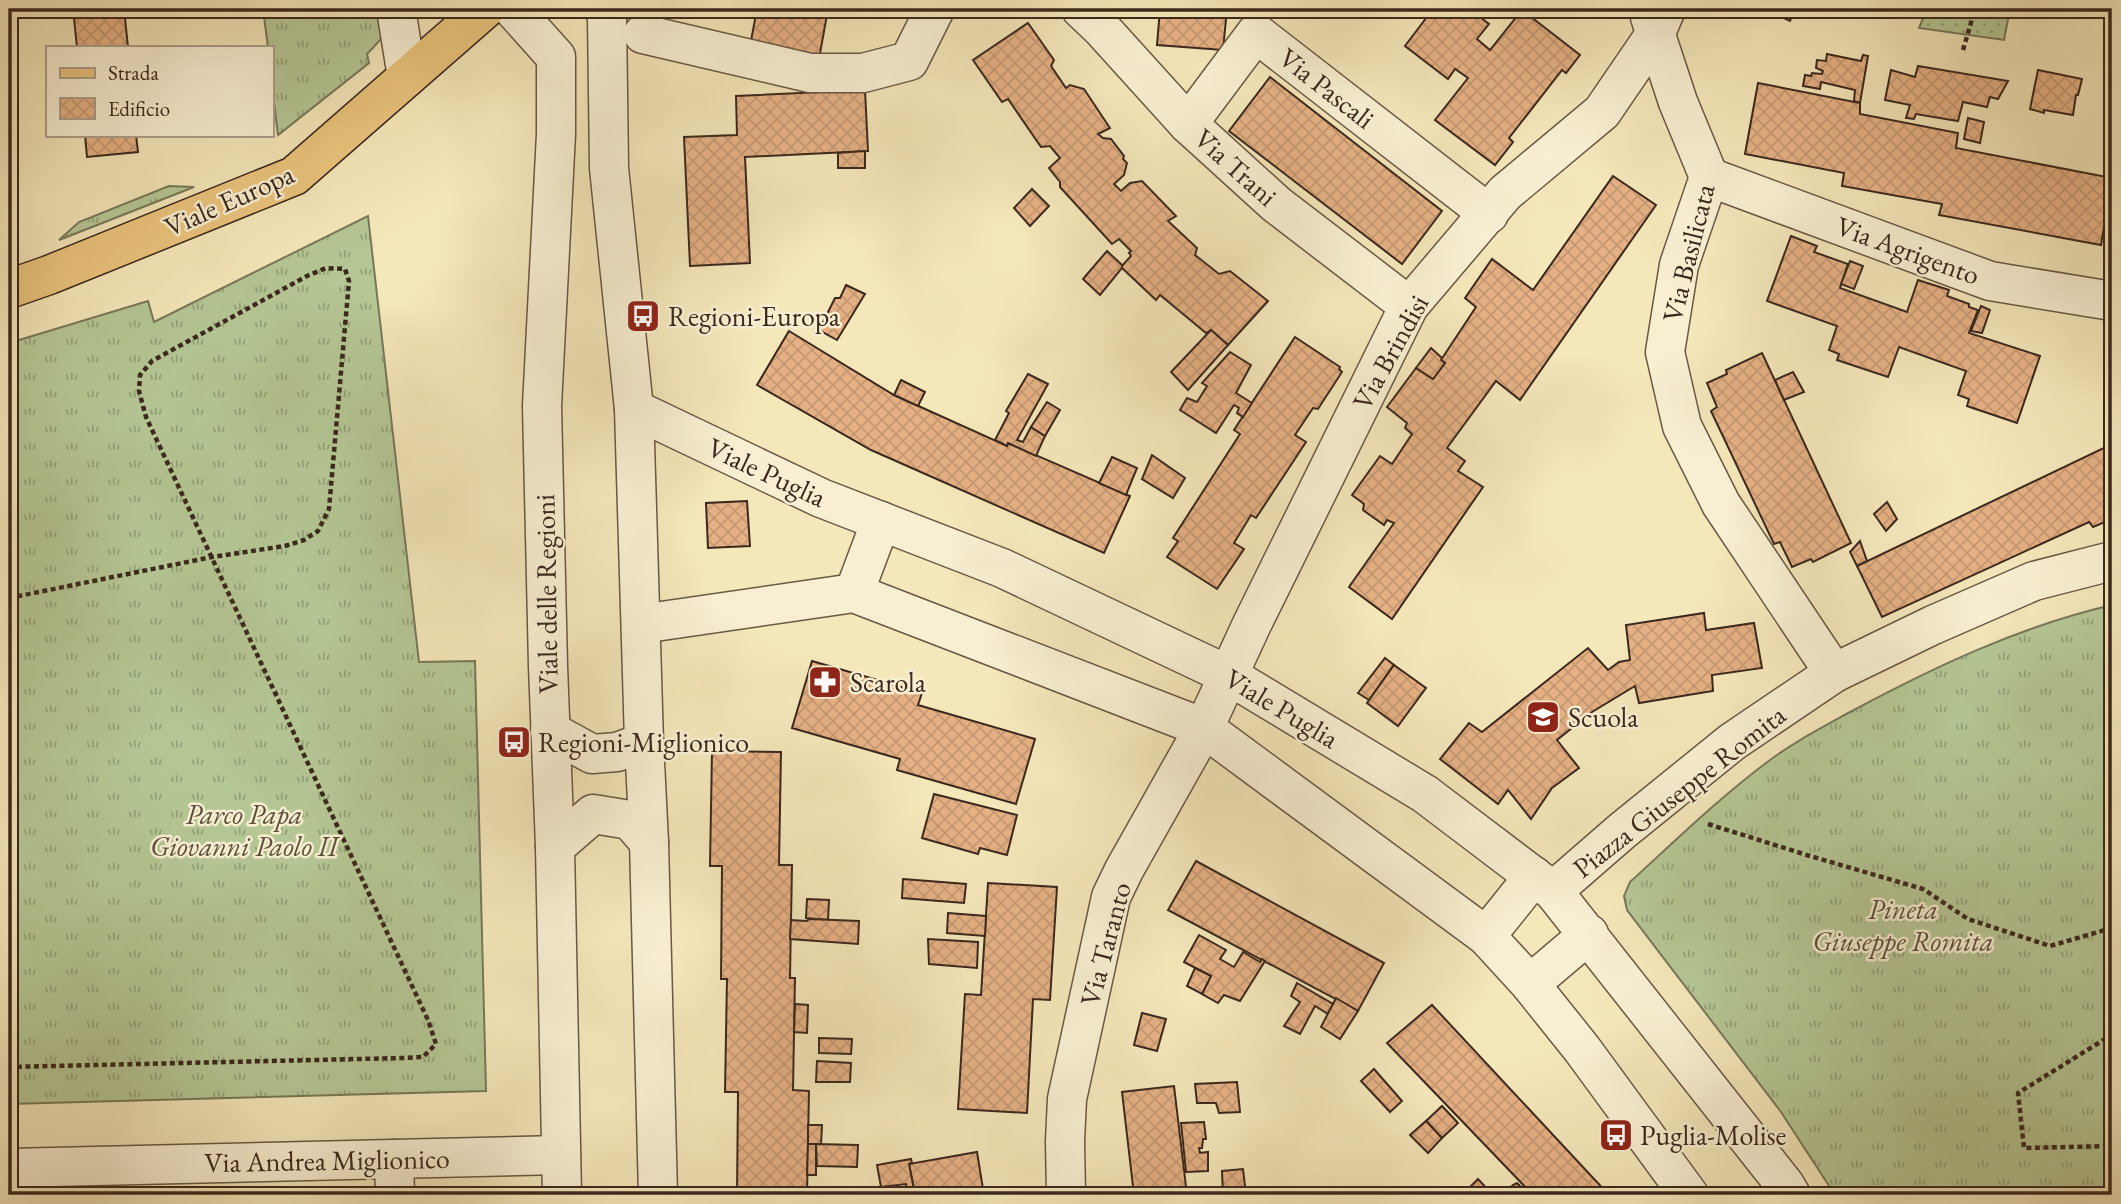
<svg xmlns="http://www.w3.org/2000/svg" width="2121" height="1204" viewBox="0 0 2121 1204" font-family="'EB Garamond',serif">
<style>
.grass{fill:url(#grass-tufts);stroke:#787859;stroke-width:2}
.garden{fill:url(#garden-dots);stroke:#787859;stroke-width:2}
.building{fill:url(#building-cross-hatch);stroke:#3b281d;stroke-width:2}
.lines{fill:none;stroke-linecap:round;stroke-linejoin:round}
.minor-casing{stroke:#695844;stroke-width:41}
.major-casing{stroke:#3b281d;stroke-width:41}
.path{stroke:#3b281d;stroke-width:4.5;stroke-dasharray:5 3.5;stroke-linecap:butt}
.minor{stroke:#f8efd2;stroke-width:38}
.major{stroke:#eac47d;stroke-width:38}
.labels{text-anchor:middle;stroke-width:5;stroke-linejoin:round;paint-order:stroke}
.street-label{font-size:28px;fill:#3b281d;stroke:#f8efd2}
.poi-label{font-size:28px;fill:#3b281d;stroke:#f8efd2;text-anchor:start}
.park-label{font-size:28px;font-style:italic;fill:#5a503b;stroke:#f8efd2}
</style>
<defs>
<pattern id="grass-tufts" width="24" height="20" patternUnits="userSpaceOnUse" patternTransform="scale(1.75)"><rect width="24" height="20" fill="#b5c795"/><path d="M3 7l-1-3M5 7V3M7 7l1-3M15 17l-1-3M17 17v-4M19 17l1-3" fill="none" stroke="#94a279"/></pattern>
<pattern id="garden-dots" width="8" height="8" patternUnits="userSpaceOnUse" patternTransform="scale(1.75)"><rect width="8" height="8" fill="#b5c795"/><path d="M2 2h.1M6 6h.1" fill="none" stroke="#94a279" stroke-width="1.8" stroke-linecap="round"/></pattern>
<pattern id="building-cross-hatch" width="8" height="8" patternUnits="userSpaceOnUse" patternTransform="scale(1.75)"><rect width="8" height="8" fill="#e5b184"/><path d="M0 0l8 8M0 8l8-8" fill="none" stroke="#c59872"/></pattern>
</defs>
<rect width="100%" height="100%" fill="#f4e7ba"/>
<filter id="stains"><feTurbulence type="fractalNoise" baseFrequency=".00286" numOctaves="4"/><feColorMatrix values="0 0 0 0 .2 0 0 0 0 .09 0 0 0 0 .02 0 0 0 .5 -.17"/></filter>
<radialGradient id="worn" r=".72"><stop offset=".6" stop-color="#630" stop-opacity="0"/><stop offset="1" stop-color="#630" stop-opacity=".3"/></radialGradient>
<!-- grass -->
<g class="grass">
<path d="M263,9h133l2,12 -31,33 2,9 -91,72 -7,-57v-31h-3z"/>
<path d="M169,186l25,1 -135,53 20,-18z"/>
<path d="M368,216l51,446 56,-1 11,430 -477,13v-761l139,-42 6,21z"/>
<path d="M2112,605v590h-277l-54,-83 -154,-202 -3,-14 6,-14c44,-40 88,-83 136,-119 26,-20 57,-36 86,-52 82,-44 169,-85 260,-106z"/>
</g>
<!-- garden -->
<path class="garden" d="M1927,9h83l-6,31 -85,-12z"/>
<!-- building -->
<g class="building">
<path d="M73,9h51l4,38h-51z"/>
<path d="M757,9h71l-9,50 -69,-13z"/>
<path d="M1160,9h67l-4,41 -66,-5z"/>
<path d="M1433,9h36l20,15 -12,15 13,11 32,-40 58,45 -14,18 -4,-3 -53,68 4,4 -18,23 -60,-45 33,-42 -13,-9 -7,10 -43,-33z"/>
<path d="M1764,9h31l-5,12z"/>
<path d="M1028,23l26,37 -3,6 15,22 4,-3 14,4 26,39 -12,6 5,4 8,1 13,17 -1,3 4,4 -3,12 -10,9 7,7 9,-8 12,-2 34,35 -8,5 29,27 -2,7 24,19 11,-3 38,30 -40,44 -17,-15 -5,3 -46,-38 -4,5 -34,-32 -1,-1 10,-11 -2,-3 2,-2 -12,-12 -7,5 -52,-57v-5l-11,-14 11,-10 -10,-12 -9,1 -33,-48 -6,3 -29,-42z"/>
<path d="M1827,54l34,7 2,-6 5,1 -8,47 -6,-2 1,-11 -34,-8 -1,7 -17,-3 2,-11 6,1 1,-3 10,1 1,-3 -7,-3 1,-8 9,1z"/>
<path d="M1918,66l90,15 -10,18 -8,-2 -3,10 -24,-5 -5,19 -42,-7 -2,5 -8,-1 4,-13 -25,-5 6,-30 24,7z"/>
<path d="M2038,70l44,9 -4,16h-2l-3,20 -29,-5v3l-14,-4z"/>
<path d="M1270,77l172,134 -40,53 -173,-133z"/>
<path d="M1758,83l102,20v11l98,19 -2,15 156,30 -11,67 -162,-30 3,-11 -100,-18 2,-13 -99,-19z"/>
<path d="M865,90l3,61 -123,6 5,106 -60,3 -6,-129 53,-2 -1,-39z"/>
<path d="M1968,118l16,4 -4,21 -16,-4z"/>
<path d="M85,135h51l2,17 -51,5z"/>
<path d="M865,151v17h-27v-15z"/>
<path d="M1613,176l43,29 -136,195 -24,-19 -49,67 18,13 -7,10 25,16 -91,132 -43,-32 45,-64 -7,-3 -3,5 -21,-15 1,-6 -12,-9 28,-39 12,8 20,-30 -7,-6 2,-5 -20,-16 29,-39 17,11 12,-16 -4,-3 35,-53 -11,-9 27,-39 41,31z"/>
<path d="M1032,189l17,17 -19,20 -16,-18z"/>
<path d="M1791,236l26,10 -3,6 34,12 -8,24 67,24 11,-32 31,10 -2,6 22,8v3l9,3 -9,23 71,23 -23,67 -50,-17 2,-7 -11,-4 8,-24 -67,-24 -11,30 -51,-17 2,-6 -10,-4 8,-24 -70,-25z"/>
<path d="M1107,251l15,14v3l-22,27 -17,-16z"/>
<path d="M1850,261l13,5 -9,23 -13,-5z"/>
<path d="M846,285l19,9 -28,46 -18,-10 16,-32h5z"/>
<path d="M1981,306l9,4 -8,23 -11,-2z"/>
<path d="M1211,330l17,15 -40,45 -17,-18z"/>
<path d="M789,331l105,64 113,51 1,-3 122,53 -26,57 -233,-103 -114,-65z"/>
<path d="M1295,337l45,30 -1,2 3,3 -24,37 -5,-1 -18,27 11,7 -50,76 -5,-3 -17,28 10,6 -27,40 -50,-32 11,-16 -5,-3 67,-104 -6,-4z"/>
<path d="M1431,348l11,10 -1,2 4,3 -12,16 -17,-11z"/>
<path d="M1230,352l21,13 -15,28 16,10 -9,14 -6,-4 2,-5 -5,-3 -18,28 -36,-23 7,-12 10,4 10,-16 -5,-3z"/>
<path d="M1762,353l89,190 -38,19 -2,-3 -19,8 -12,-25 -6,2 -63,-133 6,-4 -10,-24 20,-9 -1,-4z"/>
<path d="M1793,372l11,20 -20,8 -9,-20z"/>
<path d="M1028,374l20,10 -31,56 6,2 8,-15 14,9 -9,20 -28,-13 -1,3 -12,-6 14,-27 -3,-2z"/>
<path d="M901,380l24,12 -7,14 -24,-11z"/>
<path d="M1047,402l13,8 -15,26 -14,-9z"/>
<path d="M2112,444v75l-19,8 -4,-5 -207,95 -25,-51z"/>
<path d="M1152,455l33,23 -12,20 -31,-19z"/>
<path d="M1112,457l25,11 -11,27 -27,-12z"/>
<path d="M747,501l3,45 -42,2 -2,-45z"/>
<path d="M1887,502l10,17 -11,12 -12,-17z"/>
<path d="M1860,541l7,20 -10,5 -7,-14z"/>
<path d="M1704,613l2,17 48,-7 8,45 -50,7 1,16 -74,12 -4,-17 -43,26 -35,28 22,28 -27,20 -21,31 -23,-29 -10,14 -58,-45 29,-36 13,9 106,-84 20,22 11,-8 11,-2 -4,-35z"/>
<path d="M1385,658l9,7 -25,35 -11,-7z"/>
<path d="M812,661l110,32 -4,12 117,34 -19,65 -119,-34 3,-11 -108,-31z"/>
<path d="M1394,665l32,23 -28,38 -31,-23z"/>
<path d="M712,751l69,1 -2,113h13l-2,113h5l-2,112 16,1 -2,104h-70l1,-103h-13l2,-113h-6l1,-113h-12z"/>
<path d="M934,794l83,21 -10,40 -27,-7 -2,6 -56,-16z"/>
<path d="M1196,861l188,102 -26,48 -190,-101z"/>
<path d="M903,879l63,5 -2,19 -62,-5z"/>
<path d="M988,883l69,4 -7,113 -17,-1 -6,114 -69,-4 7,-115 16,1z"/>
<path d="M807,899l22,1 -1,20 -22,-2z"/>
<path d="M948,913l38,3 -1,20 -38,-3z"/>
<path d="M809,919l50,2 -1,23 -68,-5 1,-19 16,1z"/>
<path d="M1199,935l27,15 -6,9 14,8 9,-15 17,10 2,-3 3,2 -25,40 -16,-6 -6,8 -16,-9 9,-18 -27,-14z"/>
<path d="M928,939l50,3 -1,26 -48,-4z"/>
<path d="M1195,968l16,8 -9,18 -15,-8z"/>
<path d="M1297,983l36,21 -5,10 -13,-8 -15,28 -16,-8 16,-24 -9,-6z"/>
<path d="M1336,998l22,13 -18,28 -19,-12z"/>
<path d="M795,1004l13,1 -1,28 -13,-1z"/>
<path d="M1432,1005l177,190h-76l-146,-152z"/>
<path d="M1142,1013l24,6 -9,32 -23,-6z"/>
<path d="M819,1038l33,1 -1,15 -32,-1z"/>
<path d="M817,1061l34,2 -1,19h-34z"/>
<path d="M1374,1069l28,32 -12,11 -29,-31z"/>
<path d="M1237,1082l3,30 -21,1 -3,-10h-19l-2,-19z"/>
<path d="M1174,1086l13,109h-53l-12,-103z"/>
<path d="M1442,1106l16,17 -16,15 -16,-17z"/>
<path d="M1426,1121l16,17 -14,15 -18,-18z"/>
<path d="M1204,1122l2,17h-3l-1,9h-3l1,5 8,-1v19l-22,1 -5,-49z"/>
<path d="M808,1125h14l-1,20 -13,-1z"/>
<path d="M808,1144h8v31h-9z"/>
<path d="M816,1144l42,1 -1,22 -40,-1z"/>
<path d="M977,1152l7,43h-69l-6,-31z"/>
<path d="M911,1159l1,4 -3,1 6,31h-7l-2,-11 -25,3 -4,-22z"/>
<path d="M1243,1169l3,26h-23l-1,-24z"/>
<path d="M1478,1179l10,11 -6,5h-14l-3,-3z"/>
<path d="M1517,1183l12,12h-27l11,-10z"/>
</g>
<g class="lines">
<!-- minor casing -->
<g class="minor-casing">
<g id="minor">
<path d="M396,9l11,68"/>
<path d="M513,9l43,48v77l-14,272 6,260 7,181 7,348"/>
<path d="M604,9l3,8 2,151 25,241 10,333 5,100 9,353"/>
<path d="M1081,9l21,20 86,95 88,80 133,102"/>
<path d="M1650,17l28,85 31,75 -30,88 -14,87 17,74 39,78 113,169"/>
<path d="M643,34l167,39h53l46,-12 26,-52"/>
<path d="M1188,124l68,-91 233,181"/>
<path d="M1709,177l281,104 122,20"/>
<path d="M634,409l187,89 181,70 226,107 197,119 128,97 232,294 6,10"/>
<path d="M854,593l27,-72"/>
<path d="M641,624l213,-31 350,135 282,208 44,48 52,65 107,146"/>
<path d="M550,731l42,23 25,-2 27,-10"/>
<path d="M555,847l38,-33 37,6 19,22"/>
<path d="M1553,891l69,-60 110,-89 102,-69 99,-48 101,-44 78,-20"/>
<path d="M1486,936l48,-60"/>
<path d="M1530,984l59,-50"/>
<path d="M394,1159l1,36"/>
<path d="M9,1168l552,-13"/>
<path d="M1066,1195l-1,-54 2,-42 44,-202 13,-27 80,-142 48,-104 157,-318 96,-113 97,-81 54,-79 10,-24"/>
</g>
</g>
<!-- major casing -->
<g class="major-casing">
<path id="major" d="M9,289l40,-14 245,-99 191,-167"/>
</g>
<!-- path -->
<g class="path">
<path d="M1963,50l12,-41"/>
<path d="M9,598l203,-41 73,-11 19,-6 14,-9 11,-22 20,-228 -4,-12 -19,-1 -19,8 -155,85 -12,14 -1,16 7,26 282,603 8,24 -13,13 -21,1 -393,9"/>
<path d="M1708,824l102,32 113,33 45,30 82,27 62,-18"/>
<path d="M2112,1032l-7,7 -87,54 6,55 88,-2"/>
</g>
<!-- minor -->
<use href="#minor" class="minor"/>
<!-- major -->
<use href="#major" class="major"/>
</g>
<!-- icons -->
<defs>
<g id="bus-square" transform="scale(1.75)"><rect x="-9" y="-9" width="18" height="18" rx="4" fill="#8f2418" stroke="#f8efd2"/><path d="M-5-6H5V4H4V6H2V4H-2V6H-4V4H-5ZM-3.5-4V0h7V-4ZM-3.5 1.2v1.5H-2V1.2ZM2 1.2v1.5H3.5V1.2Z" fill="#fff"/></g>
<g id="pharmacy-square" transform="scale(1.75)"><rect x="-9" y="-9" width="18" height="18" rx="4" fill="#8f2418" stroke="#f8efd2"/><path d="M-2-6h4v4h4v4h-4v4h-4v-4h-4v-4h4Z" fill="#fff"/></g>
<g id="school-square" transform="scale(1.75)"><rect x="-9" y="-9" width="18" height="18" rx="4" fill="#8f2418" stroke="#f8efd2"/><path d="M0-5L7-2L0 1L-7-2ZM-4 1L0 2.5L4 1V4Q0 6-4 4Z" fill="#fff"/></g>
</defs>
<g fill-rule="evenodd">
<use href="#bus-square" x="643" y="316"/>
<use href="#pharmacy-square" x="825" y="682"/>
<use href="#school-square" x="1543" y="717"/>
<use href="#bus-square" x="514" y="742"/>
<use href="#bus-square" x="1616" y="1135"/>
</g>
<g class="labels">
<!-- street labels -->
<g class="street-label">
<text transform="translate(1327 88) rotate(38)" y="10">Via Pascali</text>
<text transform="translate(1236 167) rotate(42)" y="10">Via Trani</text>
<text transform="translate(229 200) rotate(-24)" y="10">Viale Europa</text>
<text transform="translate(1908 250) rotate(20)" y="10">Via Agrigento</text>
<text transform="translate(1688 253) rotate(-76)" y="10">Via Basilicata</text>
<text transform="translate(1390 352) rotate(-61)" y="10">Via Brindisi</text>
<text transform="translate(767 472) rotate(25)" y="10">Viale Puglia</text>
<text transform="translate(546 594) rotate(-91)" y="10">Viale delle Regioni</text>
<text transform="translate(1282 708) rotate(31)" y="10">Viale Puglia</text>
<text transform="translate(1679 791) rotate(-38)" y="10">Piazza Giuseppe Romita</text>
<text transform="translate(1105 944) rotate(-75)" y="10">Via Taranto</text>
<text transform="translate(327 1160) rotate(-1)" y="10">Via Andrea Miglionico</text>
</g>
<!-- poi labels -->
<g class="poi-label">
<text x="668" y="326">Regioni-Europa</text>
<text x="850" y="692">Scarola</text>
<text x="1568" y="727">Scuola</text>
<text x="538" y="752">Regioni-Miglionico</text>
<text x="1640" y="1145">Puglia-Molise</text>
</g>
<!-- park labels -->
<g class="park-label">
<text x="244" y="824">Parco Papa<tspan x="244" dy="32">Giovanni Paolo II</tspan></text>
<text x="1903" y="919">Pineta<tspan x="1903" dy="32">Giuseppe Romita</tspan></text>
</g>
</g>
<!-- margin -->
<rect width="2121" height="1204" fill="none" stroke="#f4e7ba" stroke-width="35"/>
<rect x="10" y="10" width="2100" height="1183" fill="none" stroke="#3b281d" stroke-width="3.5"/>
<rect x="18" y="18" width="2086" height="1169" fill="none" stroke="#3b281d" stroke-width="2"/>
<!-- legend -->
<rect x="46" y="46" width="228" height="91" fill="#f8efd2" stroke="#ac9f8a" stroke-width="2"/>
<rect x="60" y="68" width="35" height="10" fill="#eac47d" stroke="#ac9f8a" stroke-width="2"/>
<text x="108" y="80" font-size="21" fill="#3b281d">Strada</text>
<rect x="60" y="98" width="35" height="21" fill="url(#building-cross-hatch)" stroke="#ac9f8a" stroke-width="2"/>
<text x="108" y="116" font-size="21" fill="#3b281d">Edificio</text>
<rect width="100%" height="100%" filter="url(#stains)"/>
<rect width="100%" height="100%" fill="url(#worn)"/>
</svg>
